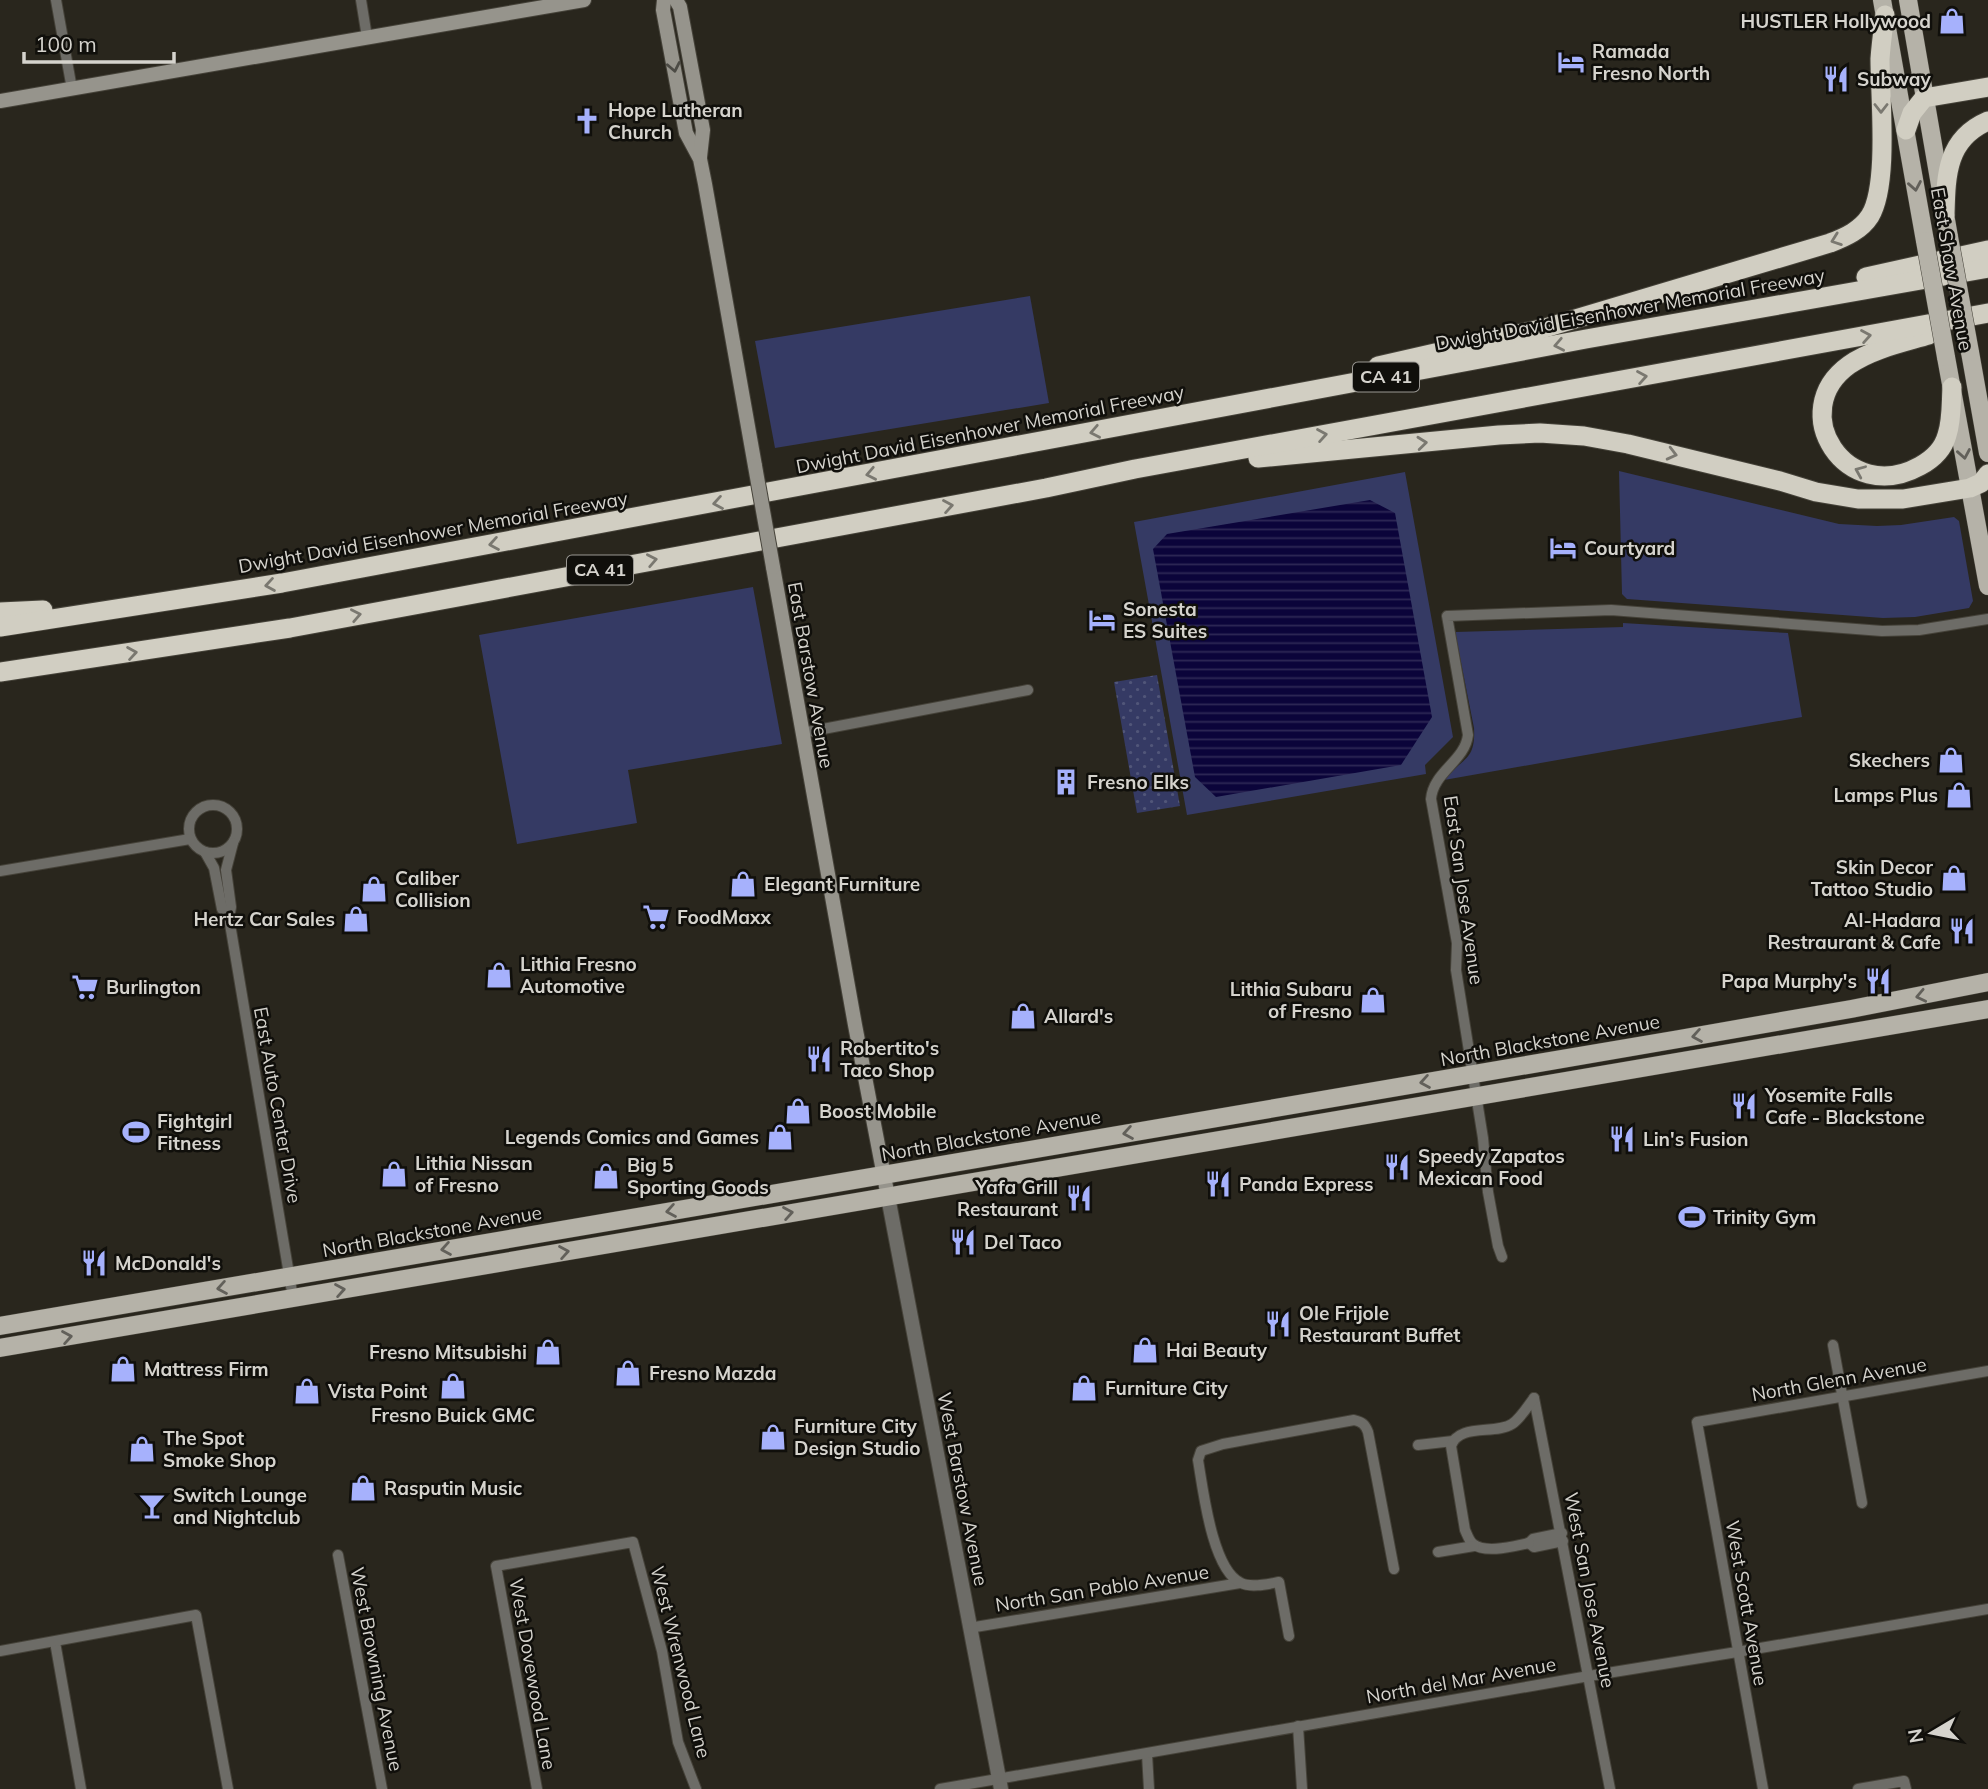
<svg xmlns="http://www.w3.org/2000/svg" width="1988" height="1789" viewBox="0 0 1988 1789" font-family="Mulish,sans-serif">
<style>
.grass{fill:#353a64}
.park{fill:url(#park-dots)}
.water{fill:url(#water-rules)}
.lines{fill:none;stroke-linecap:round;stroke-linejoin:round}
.minor-casing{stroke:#454239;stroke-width:12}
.tertiary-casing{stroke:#454239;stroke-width:16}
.secondary-casing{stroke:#454239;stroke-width:16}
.primary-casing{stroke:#454239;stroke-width:19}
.motorway-casing{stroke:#454239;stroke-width:21}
.minor{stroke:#6d6c67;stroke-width:10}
.tertiary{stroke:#6d6c67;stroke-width:14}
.secondary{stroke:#96948c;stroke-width:14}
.primary{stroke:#b5b2a8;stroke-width:18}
.motorway{stroke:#d1cec2;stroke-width:19}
.secondary-bridge-casing{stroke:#454239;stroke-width:16;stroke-linecap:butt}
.primary-bridge-casing{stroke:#454239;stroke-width:19;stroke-linecap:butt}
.secondary-bridge{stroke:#96948c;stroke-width:14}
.primary-bridge{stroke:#b5b2a8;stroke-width:18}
.oneway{stroke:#4c4b45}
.oneway2{stroke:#7a7870}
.oneway3{stroke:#62605a}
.labels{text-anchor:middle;stroke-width:5;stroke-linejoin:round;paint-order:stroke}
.shield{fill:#100f0b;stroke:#9a9893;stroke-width:2}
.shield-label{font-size:18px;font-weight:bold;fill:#d5d3cd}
.poi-label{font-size:19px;font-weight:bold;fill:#d5d3cd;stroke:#100f0b;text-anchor:start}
.street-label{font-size:19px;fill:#d5d3cd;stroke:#100f0b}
</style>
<defs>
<pattern id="park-dots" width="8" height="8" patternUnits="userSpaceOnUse" patternTransform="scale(1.75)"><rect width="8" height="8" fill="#353a64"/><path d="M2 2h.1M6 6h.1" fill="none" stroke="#515679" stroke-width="1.8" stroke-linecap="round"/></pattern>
<pattern id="water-rules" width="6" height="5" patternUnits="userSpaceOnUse" patternTransform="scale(1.75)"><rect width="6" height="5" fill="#0b043a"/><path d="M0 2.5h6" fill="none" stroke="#2e2855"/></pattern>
</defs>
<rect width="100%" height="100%" fill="#29261d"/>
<!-- grass -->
<g class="grass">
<path d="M1030,296l19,107 -274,45 -20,-107z"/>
<path d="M1619,471l220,53 38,2 24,-1 53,-8 5,4 14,80 -4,7 -54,9 -32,1 -256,-19 -5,-5z"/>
<path d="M1405,472l48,265 -28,28 1,9 -239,41 -53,-293z"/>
<path d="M753,587l29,157 -154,26 9,53 -120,21 -38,-209z"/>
<path d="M1623,623l165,10 14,84 -358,63c17,-22 32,-18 30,-52l-19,-96 168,-5z"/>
</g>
<!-- park -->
<path class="park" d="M1157,675l23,131 -43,7 -23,-131z"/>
<!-- water -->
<path class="water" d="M1370,500l25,13 37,204 -31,48 -185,32 -21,-20 -42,-228 14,-15z"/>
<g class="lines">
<!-- minor casing -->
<g class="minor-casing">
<g id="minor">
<path d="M56,0l16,89"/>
<path d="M361,0l6,37"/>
<path d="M802,733l226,-43"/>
<circle cx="213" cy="829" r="24"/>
<path d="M233,843l-7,27 5,37 -2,11 64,380"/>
<path d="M205,852l9,16 8,41 7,9"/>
<path d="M0,871l190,-32"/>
<path d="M1502,1257l-4,-11 -10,-54 -5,-54 -27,-168 1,-27 -26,-144c2,-27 34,-38 37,-64l-21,-119 164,-6 271,21 37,-1 69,-11"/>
<path d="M1833,1345l29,158"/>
<path d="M1534,1398l76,391"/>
<path d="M1418,1445l35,-4"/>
<path d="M1562,1533l-29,6 -4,4 5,4 29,-6"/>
<path d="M1529,1543c-15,3 -43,11 -56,1 -4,-3 -6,-10 -8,-14l-14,-84c8,-23 44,-11 61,-22 8,-5 16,-18 22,-26"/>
<path d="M1438,1552l36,-6"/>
<path d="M338,1555l44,234"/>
<path d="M969,1628l271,-45"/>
<path d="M1289,1636l-10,-54c-11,2 -28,6 -38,1 -29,-13 -38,-94 -43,-123l3,-9 22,-7 131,-24c8,2 11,4 14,12l26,137"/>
<path d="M55,1642l26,147"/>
<path d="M0,1651l196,-36 32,174"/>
<path d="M1298,1726l4,63"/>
<path d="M1147,1754l2,35"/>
<path d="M537,1789l-41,-223 137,-24 29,109 16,91 18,47"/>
<path d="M940,1789l649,-113 148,-24 251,-43"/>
<path d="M1763,1789l-66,-367 291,-51"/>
<path d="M1858,1789l46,-8 2,8"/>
</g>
</g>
<!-- tertiary casing -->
<g class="tertiary-casing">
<path id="tertiary" d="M888,1197l113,592"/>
</g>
<!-- secondary casing -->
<g class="secondary-casing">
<g id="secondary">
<path d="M664,0l-1,10 23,123 14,26 5,25 50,282"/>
<path d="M676,0l4,7 23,123 -3,27"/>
<path d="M0,101l584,-101"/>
<path d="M773,567l82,458 33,172"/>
</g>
</g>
<!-- primary casing -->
<g class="primary-casing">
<g id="primary">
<path d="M1882,0l43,241"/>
<path d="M1908,0l41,237"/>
<path d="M1970,352l18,101"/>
<path d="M1946,357l42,229"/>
<path d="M0,1326l1679,-287 172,-30 137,-27"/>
<path d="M0,1348l1988,-339"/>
</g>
</g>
<!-- motorway casing -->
<g class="motorway-casing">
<g id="motorway">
<path d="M1906,130l6,-17 12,-15 64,-11"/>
<path d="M1945,215c1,-39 1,-76 43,-94"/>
<path d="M1866,277l122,-27"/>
<path d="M1929,335c-27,8 -57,14 -80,30 -64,46 -3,142 71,101 13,-7 23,-16 27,-31 5,-15 4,-32 5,-48"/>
<path d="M1378,366l167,-38 285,-85c16,-6 31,-13 40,-27 19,-31 10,-119 10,-157 1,-15 3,-29 5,-44"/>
<path d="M1258,458l241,-23 41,-2 44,3 44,8 152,37 36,11 42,7h45l67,-11 11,-5 7,-9"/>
<path d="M0,612l43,-2"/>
<path d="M0,627l282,-44 1304,-244 402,-71"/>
<path d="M0,672l290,-44 756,-140 89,-19 853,-156"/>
</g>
</g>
<!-- minor -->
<use href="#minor" class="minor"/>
<!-- tertiary -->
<use href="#tertiary" class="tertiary"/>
<!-- secondary -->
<use href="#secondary" class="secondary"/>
<!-- primary -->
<use href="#primary" class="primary"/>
<!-- motorway -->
<use href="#motorway" class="motorway"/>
<!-- secondary-bridge casing -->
<g class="secondary-bridge-casing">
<path id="secondary-bridge" d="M755,466l18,101"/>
</g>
<!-- primary-bridge casing -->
<g class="primary-bridge-casing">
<g id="primary-bridge">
<path d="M1949,237l21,115"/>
<path d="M1925,241l21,116"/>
</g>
</g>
<!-- secondary-bridge -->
<use href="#secondary-bridge" class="secondary-bridge"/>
<!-- primary-bridge -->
<use href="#primary-bridge" class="primary-bridge"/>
</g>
<!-- one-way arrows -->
<defs><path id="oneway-chevron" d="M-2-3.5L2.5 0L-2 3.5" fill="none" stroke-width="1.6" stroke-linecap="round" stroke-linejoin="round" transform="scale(1.75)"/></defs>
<use class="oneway" href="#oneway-chevron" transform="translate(674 67) rotate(79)"/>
<g class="oneway2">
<use href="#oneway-chevron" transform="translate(1881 108) rotate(90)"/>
<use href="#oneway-chevron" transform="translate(1836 240) rotate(160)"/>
<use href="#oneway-chevron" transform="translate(1866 336) rotate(-10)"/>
<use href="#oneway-chevron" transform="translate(1559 345) rotate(169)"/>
<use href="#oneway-chevron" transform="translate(1642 377) rotate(-10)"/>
<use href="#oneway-chevron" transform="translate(1095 432) rotate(169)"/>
<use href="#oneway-chevron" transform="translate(1322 435) rotate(-10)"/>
<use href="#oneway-chevron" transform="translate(1422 443) rotate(-6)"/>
<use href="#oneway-chevron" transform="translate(1672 454) rotate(14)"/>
<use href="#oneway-chevron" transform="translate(1860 471) rotate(-157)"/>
<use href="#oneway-chevron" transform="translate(871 474) rotate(169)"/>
<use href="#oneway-chevron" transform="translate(718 503) rotate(170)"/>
<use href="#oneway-chevron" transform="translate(948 506) rotate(-10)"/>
<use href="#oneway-chevron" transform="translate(494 544) rotate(170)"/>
<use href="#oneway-chevron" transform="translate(652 560) rotate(-11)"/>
<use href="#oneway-chevron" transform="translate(270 585) rotate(171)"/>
<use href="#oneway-chevron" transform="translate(356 615) rotate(-11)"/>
<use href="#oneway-chevron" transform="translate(132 653) rotate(-9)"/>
</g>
<g class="oneway3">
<use href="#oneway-chevron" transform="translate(1915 186) rotate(80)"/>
<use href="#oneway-chevron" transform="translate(1964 454) rotate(80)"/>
<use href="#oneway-chevron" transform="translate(1921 996) rotate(168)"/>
<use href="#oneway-chevron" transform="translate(1697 1036) rotate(170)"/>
<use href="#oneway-chevron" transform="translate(1425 1082) rotate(170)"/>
<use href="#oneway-chevron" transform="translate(1128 1133) rotate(170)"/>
<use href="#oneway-chevron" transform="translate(671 1211) rotate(170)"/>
<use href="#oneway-chevron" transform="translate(788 1213) rotate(-10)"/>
<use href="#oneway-chevron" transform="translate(446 1249) rotate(170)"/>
<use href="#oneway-chevron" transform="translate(564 1252) rotate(-10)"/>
<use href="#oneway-chevron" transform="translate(222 1288) rotate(170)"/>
<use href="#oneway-chevron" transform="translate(340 1290) rotate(-10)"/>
<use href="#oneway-chevron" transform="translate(67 1337) rotate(-10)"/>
</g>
<!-- icons -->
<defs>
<g id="shop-bare" transform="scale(2.1)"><path d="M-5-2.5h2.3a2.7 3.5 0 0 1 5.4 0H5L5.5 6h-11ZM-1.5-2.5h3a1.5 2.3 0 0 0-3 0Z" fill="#a6b1fc" stroke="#100f0b" stroke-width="2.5" paint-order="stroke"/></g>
<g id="hotel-bare" transform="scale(2.1)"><path d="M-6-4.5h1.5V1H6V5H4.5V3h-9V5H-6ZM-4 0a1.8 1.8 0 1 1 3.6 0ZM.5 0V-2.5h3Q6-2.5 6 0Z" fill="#a6b1fc" stroke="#100f0b" stroke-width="2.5" paint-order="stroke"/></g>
<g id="restaurant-bare" transform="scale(2.1)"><path d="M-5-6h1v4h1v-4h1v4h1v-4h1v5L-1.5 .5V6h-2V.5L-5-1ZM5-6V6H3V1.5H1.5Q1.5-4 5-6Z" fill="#a6b1fc" stroke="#100f0b" stroke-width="2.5" paint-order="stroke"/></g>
<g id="church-bare" transform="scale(2.1)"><path d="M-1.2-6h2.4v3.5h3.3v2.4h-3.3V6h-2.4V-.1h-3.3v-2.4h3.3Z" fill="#a6b1fc" stroke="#100f0b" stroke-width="2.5" paint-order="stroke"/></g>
<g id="building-bare" transform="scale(2.1)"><path d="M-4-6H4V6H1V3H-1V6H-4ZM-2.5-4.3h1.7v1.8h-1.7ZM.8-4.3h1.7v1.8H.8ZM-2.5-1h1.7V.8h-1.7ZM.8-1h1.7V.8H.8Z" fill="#a6b1fc" stroke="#100f0b" stroke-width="2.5" paint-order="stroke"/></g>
<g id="supermarket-bare" transform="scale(2.1)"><path d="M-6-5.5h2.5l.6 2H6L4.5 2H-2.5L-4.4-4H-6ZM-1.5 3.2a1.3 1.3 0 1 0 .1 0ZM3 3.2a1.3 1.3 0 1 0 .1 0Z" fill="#a6b1fc" stroke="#100f0b" stroke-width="2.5" paint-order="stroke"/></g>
<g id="stadium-bare" transform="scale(2.1)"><path d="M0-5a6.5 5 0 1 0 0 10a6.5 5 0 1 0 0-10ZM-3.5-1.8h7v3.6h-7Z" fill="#a6b1fc" stroke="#100f0b" stroke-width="2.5" paint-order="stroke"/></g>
<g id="bar-bare" transform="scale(2.1)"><path d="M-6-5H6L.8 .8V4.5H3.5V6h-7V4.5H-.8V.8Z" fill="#a6b1fc" stroke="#100f0b" stroke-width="2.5" paint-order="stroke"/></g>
</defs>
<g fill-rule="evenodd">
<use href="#shop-bare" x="1952" y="21"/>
<use href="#hotel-bare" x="1571" y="62"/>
<use href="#restaurant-bare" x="1836" y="79"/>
<use href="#church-bare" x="587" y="121"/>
<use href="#hotel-bare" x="1563" y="548"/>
<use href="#hotel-bare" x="1102" y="620"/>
<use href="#shop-bare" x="1951" y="760"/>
<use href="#building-bare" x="1066" y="782"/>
<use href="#shop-bare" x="1959" y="795"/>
<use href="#shop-bare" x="1954" y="878"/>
<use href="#shop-bare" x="743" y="884"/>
<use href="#shop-bare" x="374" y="889"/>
<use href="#supermarket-bare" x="656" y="917"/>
<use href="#shop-bare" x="356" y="919"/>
<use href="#restaurant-bare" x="1962" y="931"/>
<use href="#shop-bare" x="499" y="975"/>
<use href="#restaurant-bare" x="1878" y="981"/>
<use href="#supermarket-bare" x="85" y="987"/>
<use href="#shop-bare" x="1373" y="1000"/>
<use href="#shop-bare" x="1023" y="1016"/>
<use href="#restaurant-bare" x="819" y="1059"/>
<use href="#restaurant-bare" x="1744" y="1106"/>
<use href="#shop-bare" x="798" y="1111"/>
<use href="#stadium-bare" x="136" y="1132"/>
<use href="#shop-bare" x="780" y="1137"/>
<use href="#restaurant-bare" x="1622" y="1139"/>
<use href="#restaurant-bare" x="1397" y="1167"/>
<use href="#shop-bare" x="394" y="1174"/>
<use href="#shop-bare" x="606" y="1176"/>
<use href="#restaurant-bare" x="1218" y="1184"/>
<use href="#restaurant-bare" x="1079" y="1198"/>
<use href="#stadium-bare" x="1692" y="1217"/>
<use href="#restaurant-bare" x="963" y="1242"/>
<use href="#restaurant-bare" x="94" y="1263"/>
<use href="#restaurant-bare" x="1278" y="1324"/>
<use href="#shop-bare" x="1145" y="1350"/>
<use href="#shop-bare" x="548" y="1352"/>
<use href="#shop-bare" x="123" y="1369"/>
<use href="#shop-bare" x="628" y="1373"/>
<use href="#shop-bare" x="453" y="1386"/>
<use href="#shop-bare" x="1084" y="1388"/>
<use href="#shop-bare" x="307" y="1391"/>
<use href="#shop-bare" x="773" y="1437"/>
<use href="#shop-bare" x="142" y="1449"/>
<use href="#shop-bare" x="363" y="1488"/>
<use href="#bar-bare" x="152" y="1506"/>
</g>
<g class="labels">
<!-- shield labels -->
<g class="shield">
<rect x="1353" y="362.5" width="66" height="29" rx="5"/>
<rect x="567" y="555.5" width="66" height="29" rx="5"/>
</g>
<g class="shield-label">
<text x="1386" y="383">CA 41</text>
<text x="600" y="576">CA 41</text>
</g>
<!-- poi labels -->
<g class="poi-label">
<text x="1931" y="28" text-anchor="end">HUSTLER Hollywood</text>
<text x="1592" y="58">Ramada<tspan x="1592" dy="22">Fresno North</tspan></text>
<text x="1857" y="86">Subway</text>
<text x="608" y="117">Hope Lutheran<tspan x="608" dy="22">Church</tspan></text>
<text x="1584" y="555">Courtyard</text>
<text x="1123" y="616">Sonesta<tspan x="1123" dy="22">ES Suites</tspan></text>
<text x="1930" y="767" text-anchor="end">Skechers</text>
<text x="1087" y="789">Fresno Elks</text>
<text x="1938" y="802" text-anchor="end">Lamps Plus</text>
<text x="1933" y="874" text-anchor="end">Skin Decor<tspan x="1933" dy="22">Tattoo Studio</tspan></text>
<text x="395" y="885">Caliber<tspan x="395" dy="22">Collision</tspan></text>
<text x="764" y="891">Elegant Furniture</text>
<text x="677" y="924">FoodMaxx</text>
<text x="335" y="926" text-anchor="end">Hertz Car Sales</text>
<text x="1941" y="927" text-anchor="end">Al-Hadara<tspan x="1941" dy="22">Restraurant &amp; Cafe</tspan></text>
<text x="520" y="971">Lithia Fresno<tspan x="520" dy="22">Automotive</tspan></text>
<text x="1857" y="988" text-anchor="end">Papa Murphy's</text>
<text x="106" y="994">Burlington</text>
<text x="1352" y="996" text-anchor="end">Lithia Subaru<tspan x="1352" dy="22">of Fresno</tspan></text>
<text x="1044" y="1023">Allard's</text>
<text x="840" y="1055">Robertito's<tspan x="840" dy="22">Taco Shop</tspan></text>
<text x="1765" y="1102">Yosemite Falls<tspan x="1765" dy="22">Cafe - Blackstone</tspan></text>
<text x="819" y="1118">Boost Mobile</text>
<text x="157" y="1128">Fightgirl<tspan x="157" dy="22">Fitness</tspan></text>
<text x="759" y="1144" text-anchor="end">Legends Comics and Games</text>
<text x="1643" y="1146">Lin's Fusion</text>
<text x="1418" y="1163">Speedy Zapatos<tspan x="1418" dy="22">Mexican Food</tspan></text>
<text x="415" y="1170">Lithia Nissan<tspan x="415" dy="22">of Fresno</tspan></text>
<text x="627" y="1172">Big 5<tspan x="627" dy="22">Sporting Goods</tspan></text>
<text x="1239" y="1191">Panda Express</text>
<text x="1058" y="1194" text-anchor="end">Yafa Grill<tspan x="1058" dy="22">Restaurant</tspan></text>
<text x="1713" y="1224">Trinity Gym</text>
<text x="984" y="1249">Del Taco</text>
<text x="115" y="1270">McDonald's</text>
<text x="1299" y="1320">Ole Frijole<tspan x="1299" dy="22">Restaurant Buffet</tspan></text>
<text x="1166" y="1357">Hai Beauty</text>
<text x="527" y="1359" text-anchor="end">Fresno Mitsubishi</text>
<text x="144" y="1376">Mattress Firm</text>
<text x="649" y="1380">Fresno Mazda</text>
<text x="1105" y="1395">Furniture City</text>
<text x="328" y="1398">Vista Point</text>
<text x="453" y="1422" text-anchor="middle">Fresno Buick GMC</text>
<text x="794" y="1433">Furniture City<tspan x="794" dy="22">Design Studio</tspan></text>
<text x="163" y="1445">The Spot<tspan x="163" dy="22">Smoke Shop</tspan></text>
<text x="384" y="1495">Rasputin Music</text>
<text x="173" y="1502">Switch Lounge<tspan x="173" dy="22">and Nightclub</tspan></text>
</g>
<!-- street labels -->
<g class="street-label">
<text transform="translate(1952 269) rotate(80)" y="7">East Shaw Avenue</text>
<text transform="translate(1630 309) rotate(-10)" y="7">Dwight David Eisenhower Memorial Freeway</text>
<text transform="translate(990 429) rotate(-11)" y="7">Dwight David Eisenhower Memorial Freeway</text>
<text transform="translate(433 532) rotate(-10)" y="7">Dwight David Eisenhower Memorial Freeway</text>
<text transform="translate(811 675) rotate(80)" y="7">East Barstow Avenue</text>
<text transform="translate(1464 890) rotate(82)" y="7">East San Jose Avenue</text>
<text transform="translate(1550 1040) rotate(-10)" y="7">North Blackstone Avenue</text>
<text transform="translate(278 1105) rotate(80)" y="7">East Auto Center Drive</text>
<text transform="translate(991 1135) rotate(-10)" y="7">North Blackstone Avenue</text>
<text transform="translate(432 1231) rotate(-10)" y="7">North Blackstone Avenue</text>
<text transform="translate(1839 1379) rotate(-10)" y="7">North Glenn Avenue</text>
<text transform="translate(963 1489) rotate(79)" y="7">West Barstow Avenue</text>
<text transform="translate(1102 1588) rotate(-9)" y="7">North San Pablo Avenue</text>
<text transform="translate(1590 1590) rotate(79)" y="7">West San Jose Avenue</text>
<text transform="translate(1747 1603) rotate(80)" y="7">West Scott Avenue</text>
<text transform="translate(681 1662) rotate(76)" y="7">West Wrenwood Lane</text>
<text transform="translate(377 1669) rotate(79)" y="7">West Browning Avenue</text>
<text transform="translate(533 1674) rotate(80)" y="7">West Dovewood Lane</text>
<text transform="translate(1461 1680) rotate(-10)" y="7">North del Mar Avenue</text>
</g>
</g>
<!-- north arrow -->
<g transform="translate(1932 1733) rotate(260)" stroke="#100f0b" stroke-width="5" paint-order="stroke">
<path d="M0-5L12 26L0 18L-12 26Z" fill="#d5d3cd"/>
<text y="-10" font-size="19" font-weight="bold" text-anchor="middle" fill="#d5d3cd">N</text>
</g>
<!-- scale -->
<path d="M24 52v10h150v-10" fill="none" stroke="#d5d3cd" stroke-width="3.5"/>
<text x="35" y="52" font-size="21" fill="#d5d3cd" stroke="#100f0b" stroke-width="5" paint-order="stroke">100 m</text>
</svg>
